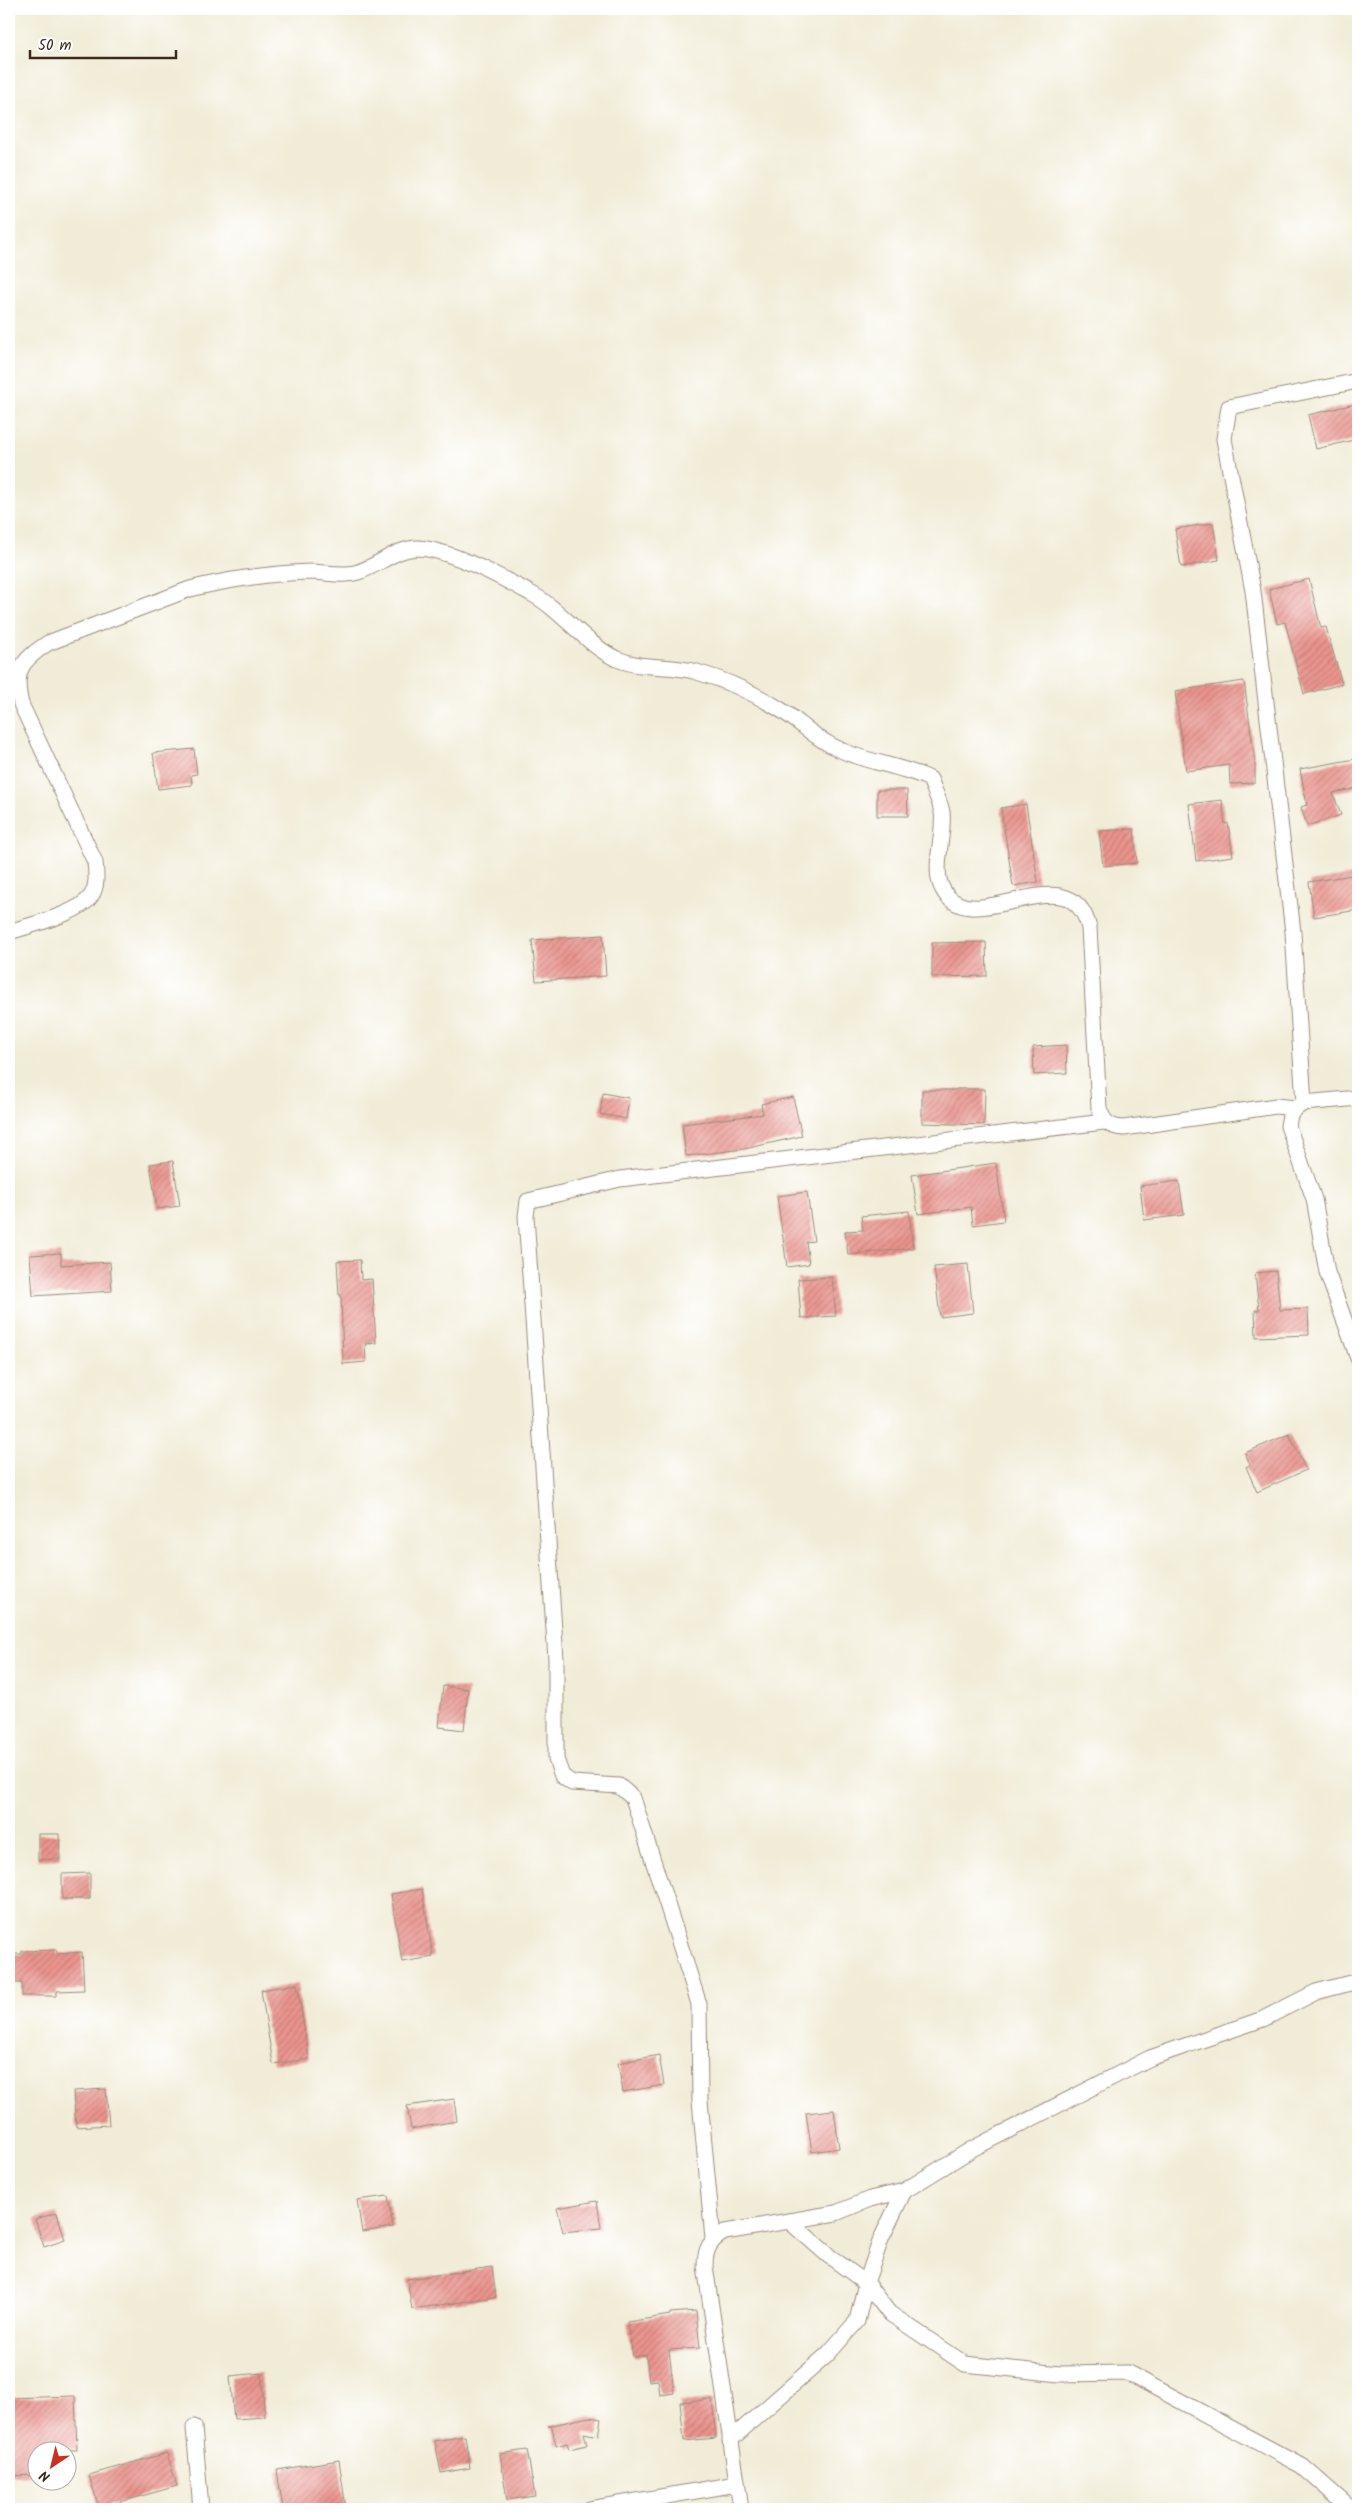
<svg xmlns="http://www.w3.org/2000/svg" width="1367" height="2518" viewBox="0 0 1367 2518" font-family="Kalam,sans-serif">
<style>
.building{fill:url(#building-hatch)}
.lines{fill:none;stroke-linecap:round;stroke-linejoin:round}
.minor-casing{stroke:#968b7a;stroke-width:17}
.minor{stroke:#fff;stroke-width:15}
</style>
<defs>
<pattern id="building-hatch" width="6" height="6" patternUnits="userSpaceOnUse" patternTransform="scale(1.25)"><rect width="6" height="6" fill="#eb948e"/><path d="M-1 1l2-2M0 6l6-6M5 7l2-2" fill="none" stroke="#c07973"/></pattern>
</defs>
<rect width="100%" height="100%" fill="#fff"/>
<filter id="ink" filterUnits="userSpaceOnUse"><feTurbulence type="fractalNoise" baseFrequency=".02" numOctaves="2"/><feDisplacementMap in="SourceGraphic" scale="10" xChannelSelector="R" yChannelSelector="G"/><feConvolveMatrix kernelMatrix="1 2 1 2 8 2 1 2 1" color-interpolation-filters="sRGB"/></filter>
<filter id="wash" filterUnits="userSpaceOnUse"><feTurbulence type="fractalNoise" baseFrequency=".0096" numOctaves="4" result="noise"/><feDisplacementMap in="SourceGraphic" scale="20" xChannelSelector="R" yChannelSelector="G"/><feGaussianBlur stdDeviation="1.12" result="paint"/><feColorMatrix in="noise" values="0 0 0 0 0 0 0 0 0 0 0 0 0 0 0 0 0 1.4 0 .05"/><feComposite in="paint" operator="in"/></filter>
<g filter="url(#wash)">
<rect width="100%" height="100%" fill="#f1ecd7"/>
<g id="blocks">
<!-- building -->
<g class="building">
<path d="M1355,404l3,14v21l-42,10 -8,-34z"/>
<path d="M1213,523l6,37 -38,7 -6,-38z"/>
<path d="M1309,579l12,49 5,-1 16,57 -38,10 -19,-72 -8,2 -8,-35z"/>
<path d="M1244,681l11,81v21l-25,1 -1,-19 -43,6 -11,-80z"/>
<path d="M194,749l3,25 -6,1 1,10 -34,4 -5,-36z"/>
<path d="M1355,759l3,29 -25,5 8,22 -34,11 -6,-19 6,-2 -7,-36z"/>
<path d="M877,790h30l1,26h-31z"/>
<path d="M1222,800l3,24 3,-1 5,33 -37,5 -7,-57z"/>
<path d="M1026,804l12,78 -25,4 -12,-78z"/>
<path d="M1134,829l3,34 -34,3 -4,-35z"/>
<path d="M1358,874v36l-44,7 -5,-35z"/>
<path d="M603,935l3,41 -70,5 -4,-41z"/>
<path d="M986,942l1,34 -55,1v-34z"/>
<path d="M1066,1045l1,28 -33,2 -1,-28z"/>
<path d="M956,1089h29l-1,36 -62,-2v-33h34z"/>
<path d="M603,1093l26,5 -3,21 -26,-5z"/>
<path d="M793,1097l9,39 -58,13 -58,7 -4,-32 81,-10 -2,-10z"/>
<path d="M173,1161l7,45 -23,3 -7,-45z"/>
<path d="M996,1163l8,58 -31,4 -2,-18 -53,7 -6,-39z"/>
<path d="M1179,1181l5,34 -40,5 -4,-34z"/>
<path d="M807,1192l7,49 -8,1 3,22 -22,3 -10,-71z"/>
<path d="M909,1211l4,37 -65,7 -3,-24 18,-1 -2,-14z"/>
<path d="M61,1253v12l49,-3 2,29 -79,5 -3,-41z"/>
<path d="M360,1260l1,20 11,-1 4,64 -11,1 1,18 -23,2 -2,-69h-2l-2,-34z"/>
<path d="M968,1264l5,49 -33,4 -6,-50z"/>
<path d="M1276,1271l4,39 28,-1 1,26 -53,2 -1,-27h4l-4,-37z"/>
<path d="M832,1277l4,39 -35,2 -3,-39z"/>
<path d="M1289,1434l17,36 -49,22 -11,-25 4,-2 -5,-12z"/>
<path d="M443,1686l25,3 -4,41 -25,-3z"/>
<path d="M38,1834h21l1,25 -22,1z"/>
<path d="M90,1873v26h-28v-25z"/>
<path d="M422,1889l11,68 -31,5 -11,-68z"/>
<path d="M57,1950v4l25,-2 2,38 -27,1v5h-35v-13h-13v-29h13v-3z"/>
<path d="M297,1984l12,75 -36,5 -12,-74z"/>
<path d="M659,2055l5,30 -41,7 -5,-29z"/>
<path d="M106,2089l3,36 -33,2 -3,-36z"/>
<path d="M454,2099l3,22 -46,8 -4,-23z"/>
<path d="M834,2110l5,38 -27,4 -6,-39z"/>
<path d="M388,2196l5,31 -31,5 -5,-32z"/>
<path d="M597,2201l4,27 -38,4 -6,-24z"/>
<path d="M57,2213l8,27 -21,7 -9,-28z"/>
<path d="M492,2267l4,30 -84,12 -5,-30z"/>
<path d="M696,2311l4,37 -31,2 5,43 -14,2 -2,-15 -9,1 -3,-26 -13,2 -6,-35 43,-7v-2z"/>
<path d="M261,2373l4,44 -31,2 -4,-43z"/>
<path d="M75,2396l2,54h-39v25l-29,1v-78z"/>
<path d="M712,2399l4,39 -32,3 -4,-39z"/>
<path d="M589,2417l12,2 -3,17 -14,-3 3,12 -18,4 -2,-6 -11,3 -4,-19 -4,-1z"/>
<path d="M465,2436l5,32 -29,5 -6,-32z"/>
<path d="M527,2450l8,46 -28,4 -7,-46z"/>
<path d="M167,2453l10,33 -78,22 -10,-33z"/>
<path d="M339,2460l7,49h-63l-6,-39z"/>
</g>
</g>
</g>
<g filter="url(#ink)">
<use href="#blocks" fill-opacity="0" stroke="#968b7a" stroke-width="1"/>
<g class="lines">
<!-- minor casing -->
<g class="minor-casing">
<g id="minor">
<path d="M9,932c21,-7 70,-18 82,-36 7,-10 5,-23 4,-34l-74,-158c-8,-33 0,-43 27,-61l142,-54c35,-9 83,-16 120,-17 15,0 33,5 48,0 20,-6 38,-24 60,-24 31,1 85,30 112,45 30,15 56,52 87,66 26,11 54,5 80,13 28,8 59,22 84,38 16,10 30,24 46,33 32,19 70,21 103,36 4,11 10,22 12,33 3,21 -10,57 0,76 28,57 128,-39 147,40l10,180c5,14 9,19 25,20l152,-22 20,2 8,-5 54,-5"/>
<path d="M1304,1103l-11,-171 -40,-341 -29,-152 5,-32 129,-26"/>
<path d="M1296,1108l-6,7 -2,11 26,73 13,73 31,86"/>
<path d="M789,2221l40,35 37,27 23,30 76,51 95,10 68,-1 174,93 49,43"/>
<path d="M713,2238l-13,-137 -1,-97 -66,-206 -14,-12 -47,-3 -10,-7 -6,-17v-100l-30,-443 2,-15 92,-22 484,-57"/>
<path d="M194,2427l7,82"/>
<path d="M730,2440l97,-85 30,-34 9,-38 15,-44 23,-48"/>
<path d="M590,2509l147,-25"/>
<path d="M741,2509l-36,-243c0,-17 5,-26 20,-34l111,-19 34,-14 34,-8 68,-42 178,-91 113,-39 53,-27 42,-11"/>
</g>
</g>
<!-- minor -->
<use href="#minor" class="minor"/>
</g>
</g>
<!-- margin -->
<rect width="1367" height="2518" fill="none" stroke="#fff" stroke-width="30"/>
<!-- north arrow -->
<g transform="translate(52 2466) rotate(215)"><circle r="24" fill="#ffffff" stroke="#b1aaa5"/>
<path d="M0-4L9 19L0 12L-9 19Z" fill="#c8321e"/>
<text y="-8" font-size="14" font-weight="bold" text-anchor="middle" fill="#3b2a1e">N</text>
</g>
<!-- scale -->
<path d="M30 50v8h146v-8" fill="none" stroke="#3b2a1e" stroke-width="2.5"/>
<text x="38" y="50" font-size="15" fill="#3b2a1e" stroke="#ffffff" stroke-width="4" paint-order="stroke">50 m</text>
</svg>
